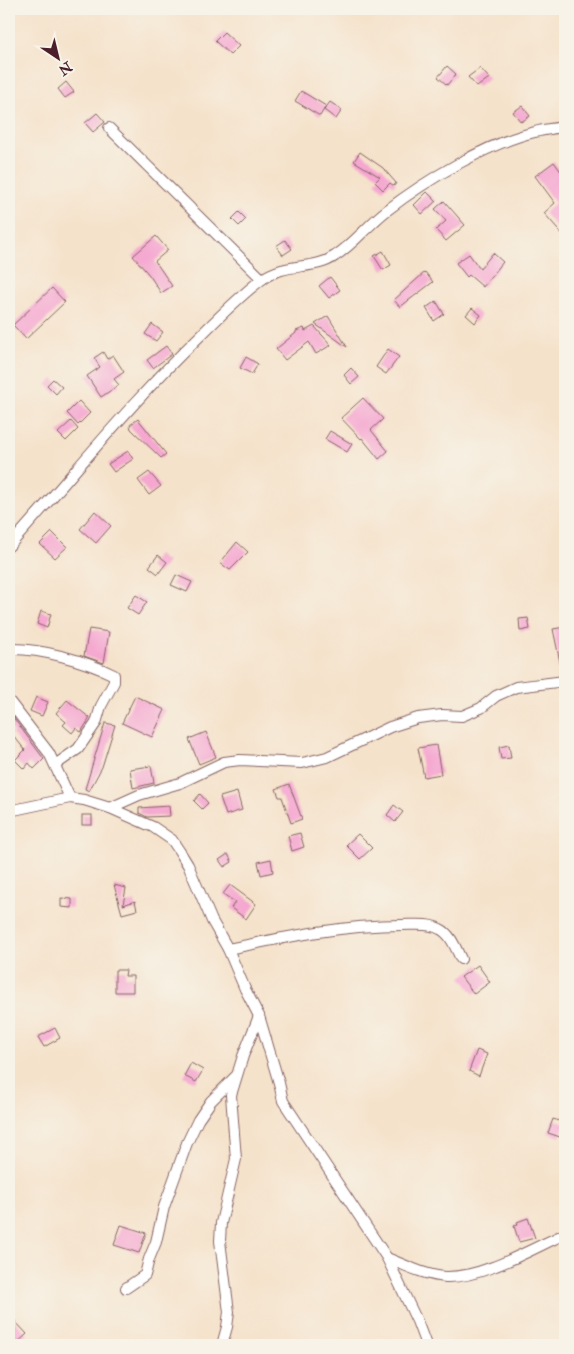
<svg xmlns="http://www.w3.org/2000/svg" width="574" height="1354" viewBox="0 0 574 1354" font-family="'IM FELL Double Pica',serif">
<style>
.building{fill:#f5a7d0}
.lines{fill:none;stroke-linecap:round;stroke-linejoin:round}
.street-casing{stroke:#866363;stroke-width:12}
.street{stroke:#fff;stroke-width:10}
</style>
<rect width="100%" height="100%" fill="#f7f3e8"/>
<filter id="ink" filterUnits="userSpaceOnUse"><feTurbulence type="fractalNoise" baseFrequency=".02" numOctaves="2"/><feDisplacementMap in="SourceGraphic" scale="10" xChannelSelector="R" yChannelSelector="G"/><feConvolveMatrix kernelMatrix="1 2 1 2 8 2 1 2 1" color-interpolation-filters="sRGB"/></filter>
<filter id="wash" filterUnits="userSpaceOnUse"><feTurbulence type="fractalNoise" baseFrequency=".0096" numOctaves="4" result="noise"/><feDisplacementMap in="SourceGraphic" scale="20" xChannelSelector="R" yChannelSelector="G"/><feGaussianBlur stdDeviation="1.12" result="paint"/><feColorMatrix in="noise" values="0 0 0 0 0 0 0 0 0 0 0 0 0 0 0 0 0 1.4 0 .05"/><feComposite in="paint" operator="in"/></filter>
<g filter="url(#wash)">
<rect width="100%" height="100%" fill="#f5e2cb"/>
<g id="blocks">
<!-- building -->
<g class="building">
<path d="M224,32l15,14 -9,9 -15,-14z"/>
<path d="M447,66l9,8 -9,11 -9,-8z"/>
<path d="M480,68l9,10 -12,9 -9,-10z"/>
<path d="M66,82l8,10 -9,6 -7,-9z"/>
<path d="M301,91l25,15 -6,10 -25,-15z"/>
<path d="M330,102l12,8 -6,9 -12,-9z"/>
<path d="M522,106l8,10 -9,6 -8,-10z"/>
<path d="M97,113l8,9 -12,10 -8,-9z"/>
<path d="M360,152l23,16 13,15 -2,3 -4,-3 -7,7 -8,-8 5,-5 -26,-16z"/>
<path d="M554,162l11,15v60l-21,-24 11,-10 -20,-27z"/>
<path d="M427,192l9,9 -14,13 -8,-9z"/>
<path d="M444,201l21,24 -19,16 -10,-11 10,-9 -11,-12z"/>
<path d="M239,212l7,7 -7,7 -7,-7z"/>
<path d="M156,236l12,14 -13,11 17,25 -11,7 -11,-17 -17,-20z"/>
<path d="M285,240l7,9 -9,6 -7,-9z"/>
<path d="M383,251l8,14 -8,5 -9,-14z"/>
<path d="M493,253l10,9 -20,25 -14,-12 -2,2 -11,-14 13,-9 11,15z"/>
<path d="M425,272l8,10 -33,25 -6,-7z"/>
<path d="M330,277l10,13 -11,8 -10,-12z"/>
<path d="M52,288l13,14 -39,37 -13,-14z"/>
<path d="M436,301l8,13 -10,7 -8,-13z"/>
<path d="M472,308l9,7 -6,8 -9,-8z"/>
<path d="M328,316l19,31 -32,-23z"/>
<path d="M152,324l11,8 -7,9 -11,-7z"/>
<path d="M314,326l17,19 -15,9 -7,-12 -24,18 -9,-11 20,-16v-2l8,-3 1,3z"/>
<path d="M166,346l6,8 -19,14 -6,-8z"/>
<path d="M388,349l11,8 -13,17 -10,-7z"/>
<path d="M103,352l4,7 6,-4 11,17 -10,7 5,6 -18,12 -14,-21 13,-9 -6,-9z"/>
<path d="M246,357l12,7 -6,10 -12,-6z"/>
<path d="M351,368l8,9 -8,7 -7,-9z"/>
<path d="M53,379l9,8 -6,7 -9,-9z"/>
<path d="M363,398l20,21 -12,11 17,21 -9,8 -17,-21 -1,1 -20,-21z"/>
<path d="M79,401l11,12 -12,12 -11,-12z"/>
<path d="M138,419l28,35 -5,4 -30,-29 -1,-4z"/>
<path d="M71,421l7,8 -12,12 -8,-8z"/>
<path d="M330,431l22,13 -5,8 -22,-13z"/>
<path d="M128,451l5,8 -19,13 -6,-8z"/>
<path d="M149,472l12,14 -12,9 -11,-15z"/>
<path d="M95,511l16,15 -15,17 -16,-14z"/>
<path d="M52,532l15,15 -12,11 -15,-14z"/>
<path d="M237,542l11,10 -18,18 -10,-7z"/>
<path d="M158,555l9,7 -9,12 -9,-7z"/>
<path d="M176,575l16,7 -5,10 -16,-7z"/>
<path d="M136,595l11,7 -9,13 -11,-7z"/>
<path d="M41,611l10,3 -4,14 -10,-4z"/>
<path d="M528,618l2,11 -10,2 -1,-12z"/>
<path d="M565,627v40h-4l-8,-38z"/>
<path d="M89,629l20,3 -5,31 -20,-7z"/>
<path d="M135,696l30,14 -13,27 -30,-14z"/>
<path d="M36,697l12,5 -6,14 -12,-5z"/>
<path d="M67,700l23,18 -9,14 -5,-4 -4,5 -9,-8 3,-3 -10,-9z"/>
<path d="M9,712l35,47 -10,10 -5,-6 -5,6 -9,-9 10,-10 -13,-16 2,-2 -5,-6z"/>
<path d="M105,723l10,2 -13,42 -13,24 -4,-2z"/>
<path d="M206,732l10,25 -17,7 -10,-25z"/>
<path d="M436,745l5,29 -17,3 -6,-29z"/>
<path d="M509,745l2,13 -10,1 -2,-12z"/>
<path d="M151,766l3,17 -21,5 -3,-19z"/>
<path d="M289,784l13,35 -11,4 -9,-26h-3l-3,-8z"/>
<path d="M237,792l5,18 -16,5 -6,-18z"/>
<path d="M200,794l8,9 -6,6 -8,-8z"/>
<path d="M394,805l9,7 -8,10 -8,-7z"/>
<path d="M169,806l1,10 -23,1 -8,-4v-5z"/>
<rect x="82" y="815" width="10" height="10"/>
<path d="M300,833l4,14 -12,4 -4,-15z"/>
<path d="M358,834l14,14 -12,11 -14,-14z"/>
<path d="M228,854l4,8 -8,5 -5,-7z"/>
<path d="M271,859l2,13 -12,3 -3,-13z"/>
<path d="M114,885l12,3 -3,17 12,-4 2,9 -15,4z"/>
<path d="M230,885l26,19 -10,15 -15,-11 4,-6 -12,-8z"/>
<path d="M61,898l11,1v9l-11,-1z"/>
<path d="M478,965l12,17 -16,12 -13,-17z"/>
<path d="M115,970h11l-1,6h8v16h-18z"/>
<path d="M55,1028l5,10 -16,9 -6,-10z"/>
<path d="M477,1050l10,4 -8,22 -10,-5z"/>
<path d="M191,1063l12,7 -7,12 -12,-6z"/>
<path d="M553,1119l12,4 -5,14 -12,-4z"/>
<path d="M528,1218l7,20 -16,4 -5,-16 4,-1 -1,-3z"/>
<path d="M121,1225l25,8 -7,20 -25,-8z"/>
<path d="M14,1320l13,14 -12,11 -6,-4v-16z"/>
</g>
</g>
</g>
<g filter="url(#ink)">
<use href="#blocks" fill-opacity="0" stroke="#866363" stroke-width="1"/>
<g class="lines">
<!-- street casing -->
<g class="street-casing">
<g id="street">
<path d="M109,128l153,151"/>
<path d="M9,546c64,-71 124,-146 193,-212 19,-19 38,-38 59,-54 25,-19 53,-9 74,-24 19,-12 33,-31 51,-45 39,-30 101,-68 149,-79 10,-3 20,-3 30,-6"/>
<path d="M9,649c31,-1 77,12 105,26v7l-13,24 -5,17 -18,26 -23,16"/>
<path d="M9,701l40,52 21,45 14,2 26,8 43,19 19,13 8,12 8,13 24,56 16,28 17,40 14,27 20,67 4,18 104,157 30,63 9,24"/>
<path d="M110,808l29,-13 41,-12 44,-21 16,-2 62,3 25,-6 63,-30 28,-9 24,-3 20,1 19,-8 15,-12 20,-9 49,-6"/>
<path d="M9,811l61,-13"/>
<path d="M228,949c58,-12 115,-24 174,-24 12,0 27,-2 38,4 11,5 16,20 21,30"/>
<path d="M387,1258c17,7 40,18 59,19 37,1 85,-28 119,-43"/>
<path d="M126,1288l19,-13 4,-16 7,-17 8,-35 23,-64 11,-23 13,-19 24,-24"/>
<path d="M222,1345l5,-18 2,-15 -9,-71 1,-18 15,-64 -5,-64 12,-39 16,-40"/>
</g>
</g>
<!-- street -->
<use href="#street" class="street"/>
</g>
</g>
<!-- margin -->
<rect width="574" height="1354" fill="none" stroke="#f7f3e8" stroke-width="30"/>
<!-- north arrow -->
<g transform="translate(58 58) rotate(145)" stroke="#f7f3e8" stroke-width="4" paint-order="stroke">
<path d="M0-4L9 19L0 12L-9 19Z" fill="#4a1f2b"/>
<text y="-8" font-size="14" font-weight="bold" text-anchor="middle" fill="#4a1f2b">N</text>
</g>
</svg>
